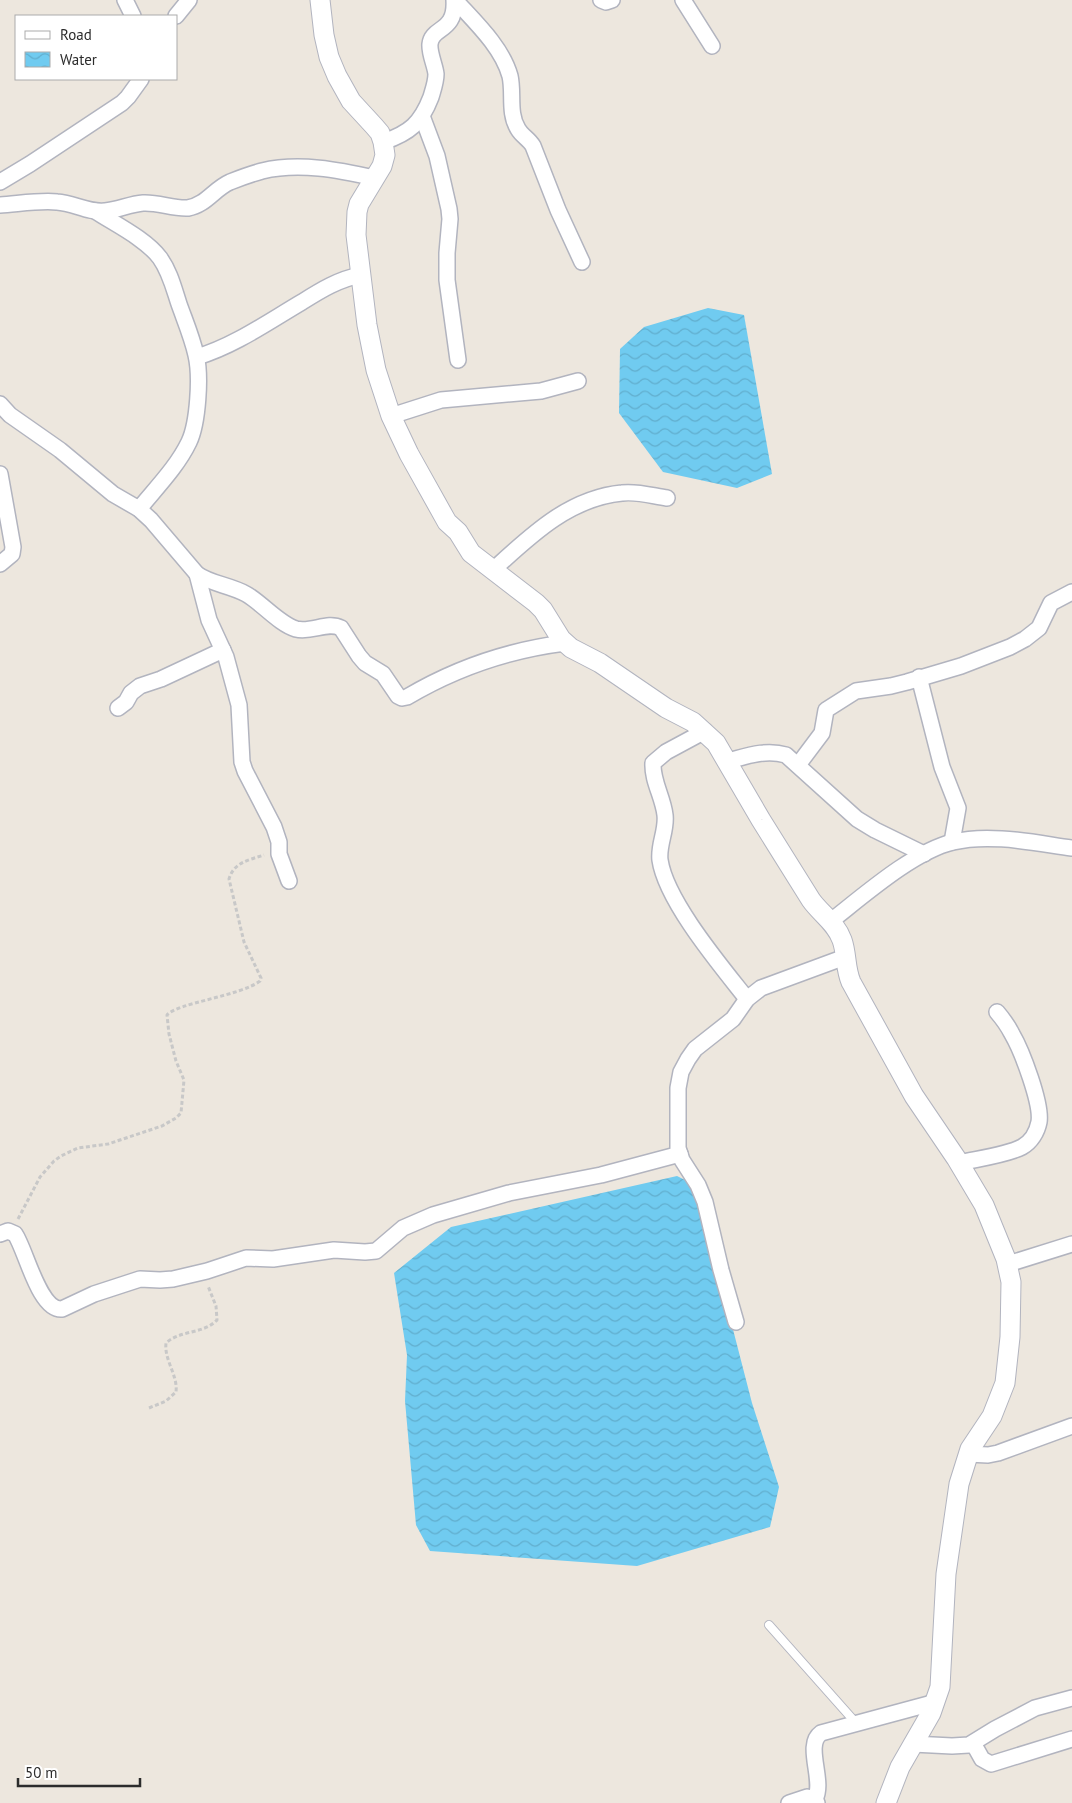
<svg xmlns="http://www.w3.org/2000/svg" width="1072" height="1803" viewBox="0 0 1072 1803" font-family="'PT Sans',sans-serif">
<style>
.water{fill:url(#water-waves)}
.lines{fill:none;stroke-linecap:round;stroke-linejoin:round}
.service-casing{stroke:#b2b4bf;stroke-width:10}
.minor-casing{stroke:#b2b4bf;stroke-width:18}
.tertiary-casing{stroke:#b2b4bf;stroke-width:21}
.path{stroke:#c8c8c8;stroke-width:3;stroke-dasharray:4 2.5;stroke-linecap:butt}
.service{stroke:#fff;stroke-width:8}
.minor{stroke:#fff;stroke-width:15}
.tertiary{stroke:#fff;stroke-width:19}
</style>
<defs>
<pattern id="water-waves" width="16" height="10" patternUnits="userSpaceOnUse" patternTransform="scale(1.25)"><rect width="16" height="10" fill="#70cbf0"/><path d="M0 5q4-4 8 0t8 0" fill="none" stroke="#61aece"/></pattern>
</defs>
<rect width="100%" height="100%" fill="#ede7de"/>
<!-- water -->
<g class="water">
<path d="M708,308l36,7 28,159 -35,14 -74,-16 -44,-59 1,-64 24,-22z"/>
<path d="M677,1176l16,8 11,33 48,186 27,84 -9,40 -133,39 -207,-15 -14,-26 -11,-124 2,-46 -13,-82 57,-46z"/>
</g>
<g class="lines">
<!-- service casing -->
<g class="service-casing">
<path id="service" d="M769,1625l87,98"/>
</g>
<!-- minor casing -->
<g class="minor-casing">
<g id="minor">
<path d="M125,0l8,16"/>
<path d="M455,0c20,22 47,47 55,76 4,17 -2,37 8,53 4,7 11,10 15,17l25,64 24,52"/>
<path d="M601,0l5,2 6,-2"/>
<path d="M683,0l29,46"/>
<path d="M176,16l13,-16"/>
<path d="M422,116l15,40 12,53 1,10 -3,34v27l11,80"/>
<path d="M383,142c27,-9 38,-19 48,-45 2,-7 5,-15 5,-23 -1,-9 -7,-21 -6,-30 2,-18 26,-11 24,-44"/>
<path d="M0,182l30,-18 92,-61 6,-6 13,-18"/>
<path d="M0,205c17,-1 41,-5 57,-3 17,1 31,11 48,9 13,-1 25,-7 38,-8 15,-1 30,6 45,5 18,-3 26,-19 42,-26 10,-4 21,-8 32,-11 37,-9 77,-1 113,7"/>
<path d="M95,211c20,13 51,28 65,47 10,14 14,31 19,46 6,17 13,33 17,51 5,21 2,68 -7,87 -12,25 -33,46 -50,67"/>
<path d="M197,357c37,-11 71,-35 105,-55 19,-12 37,-23 59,-27"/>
<path d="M0,404l10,11 50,35 53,44 26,15 12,11 46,54c14,10 33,11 49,20 16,9 33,30 50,35 16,4 31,-8 45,-1l18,28 6,7 18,11 15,22 4,2 5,-1c49,-29 102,-47 158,-54"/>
<path d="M391,416l50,-16 100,-9 37,-10"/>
<path d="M0,474l13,73 -1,7 -12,10"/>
<path d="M493,570c37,-34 76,-72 129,-77 15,-2 31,3 45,5"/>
<path d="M197,574l12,46 17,37 13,48 3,57 3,9 29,56 5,15v12l10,27"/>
<path d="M919,677l23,90 16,41 -6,34"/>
<path d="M118,708l8,-6 5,-9 9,-7 21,-7 62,-29"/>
<path d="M705,731l-39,21 -13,11c-1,18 10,34 12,52 2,15 -7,30 -5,45 6,41 61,106 87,139"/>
<path d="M728,761c19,-5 38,-12 58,-6l71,64 18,11 49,24"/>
<path d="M798,765l24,-32 4,-23 30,-19 35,-5 16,-4 54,-16 49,-19 15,-8 14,-11 12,-25 21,-11"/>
<path d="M831,921c32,-25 83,-70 122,-79 37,-9 82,1 119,6"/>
<path d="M959,1163c17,-4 48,-8 63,-16 9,-5 15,-15 17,-25 3,-18 -17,-71 -27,-88 -4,-8 -9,-15 -15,-22"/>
<path d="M0,1234l8,-3 7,3c11,16 24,77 47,75l32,-15 46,-15 20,1 13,-1 34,-8 39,-13 27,1 61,-9 31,2 11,-1 27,-23 30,-13 76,-22 92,-18 79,-21"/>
<path d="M1008,1264l64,-20"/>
<path d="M736,1322l-15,-52 -16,-68 -7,-17 -16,-25 -4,-12v-60l3,-16 7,-13 7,-10 38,-30 14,-20 14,-11 84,-31"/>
<path d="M968,1454l20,1 10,-2 74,-27"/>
<path d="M973,1743l9,16 9,5 81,-25"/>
<path d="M913,1744l39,2 17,-1 26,-16 40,-21 37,-10"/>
<path d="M815,1799c10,-18 -11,-54 6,-66l115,-31"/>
<path d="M789,1803l18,-6 8,2 2,4"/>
</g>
</g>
<!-- tertiary casing -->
<g class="tertiary-casing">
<path id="tertiary" d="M320,0l4,35 5,22 8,19 14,25 23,25 6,7 3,9 2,13 -3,11 -23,38 -2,8 -1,23 11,90 9,45 15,46 18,38 38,68 11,10 13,21 65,50 7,7 18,29 10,9 29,15 66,45 27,14 23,21 45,77 50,80c10,14 25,23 31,40 5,14 3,28 9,42l63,114 42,62 28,47 22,54 5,23 -1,55 -5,46 -13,33 -22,33 -11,35 -13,90 -6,113 -9,26 -31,54 -14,36"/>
</g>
<!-- path -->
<g class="path">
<path d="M18,1219l22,-42 14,-16 7,-5 17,-8 30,-4 54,-18 14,-8 5,-5 3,-33 -8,-19 -7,-27 -2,-19c10,-12 73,-19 93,-34l1,-3 -17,-36 -15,-63c5,-17 20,-19 35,-24"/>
<path d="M149,1408l17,-7 10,-9c2,-17 -12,-32 -10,-49 14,-13 38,-9 51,-23l-1,-14 -8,-20"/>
</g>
<!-- service -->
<use href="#service" class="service"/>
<!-- minor -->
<use href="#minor" class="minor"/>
<!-- tertiary -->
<use href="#tertiary" class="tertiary"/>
</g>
<!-- legend -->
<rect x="15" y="15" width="162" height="65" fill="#ffffff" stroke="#ababab"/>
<rect x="25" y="31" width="25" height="8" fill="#ffffff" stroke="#ababab"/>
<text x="60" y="40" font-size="15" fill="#2c2c2c">Road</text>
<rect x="25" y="52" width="25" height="15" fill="url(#water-waves)" stroke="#ababab"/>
<text x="60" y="65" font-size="15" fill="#2c2c2c">Water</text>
<!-- scale -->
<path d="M18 1778v8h122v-8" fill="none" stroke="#2c2c2c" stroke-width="2.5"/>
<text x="25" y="1778" font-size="15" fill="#2c2c2c" stroke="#ffffff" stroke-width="4" paint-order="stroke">50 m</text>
</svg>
